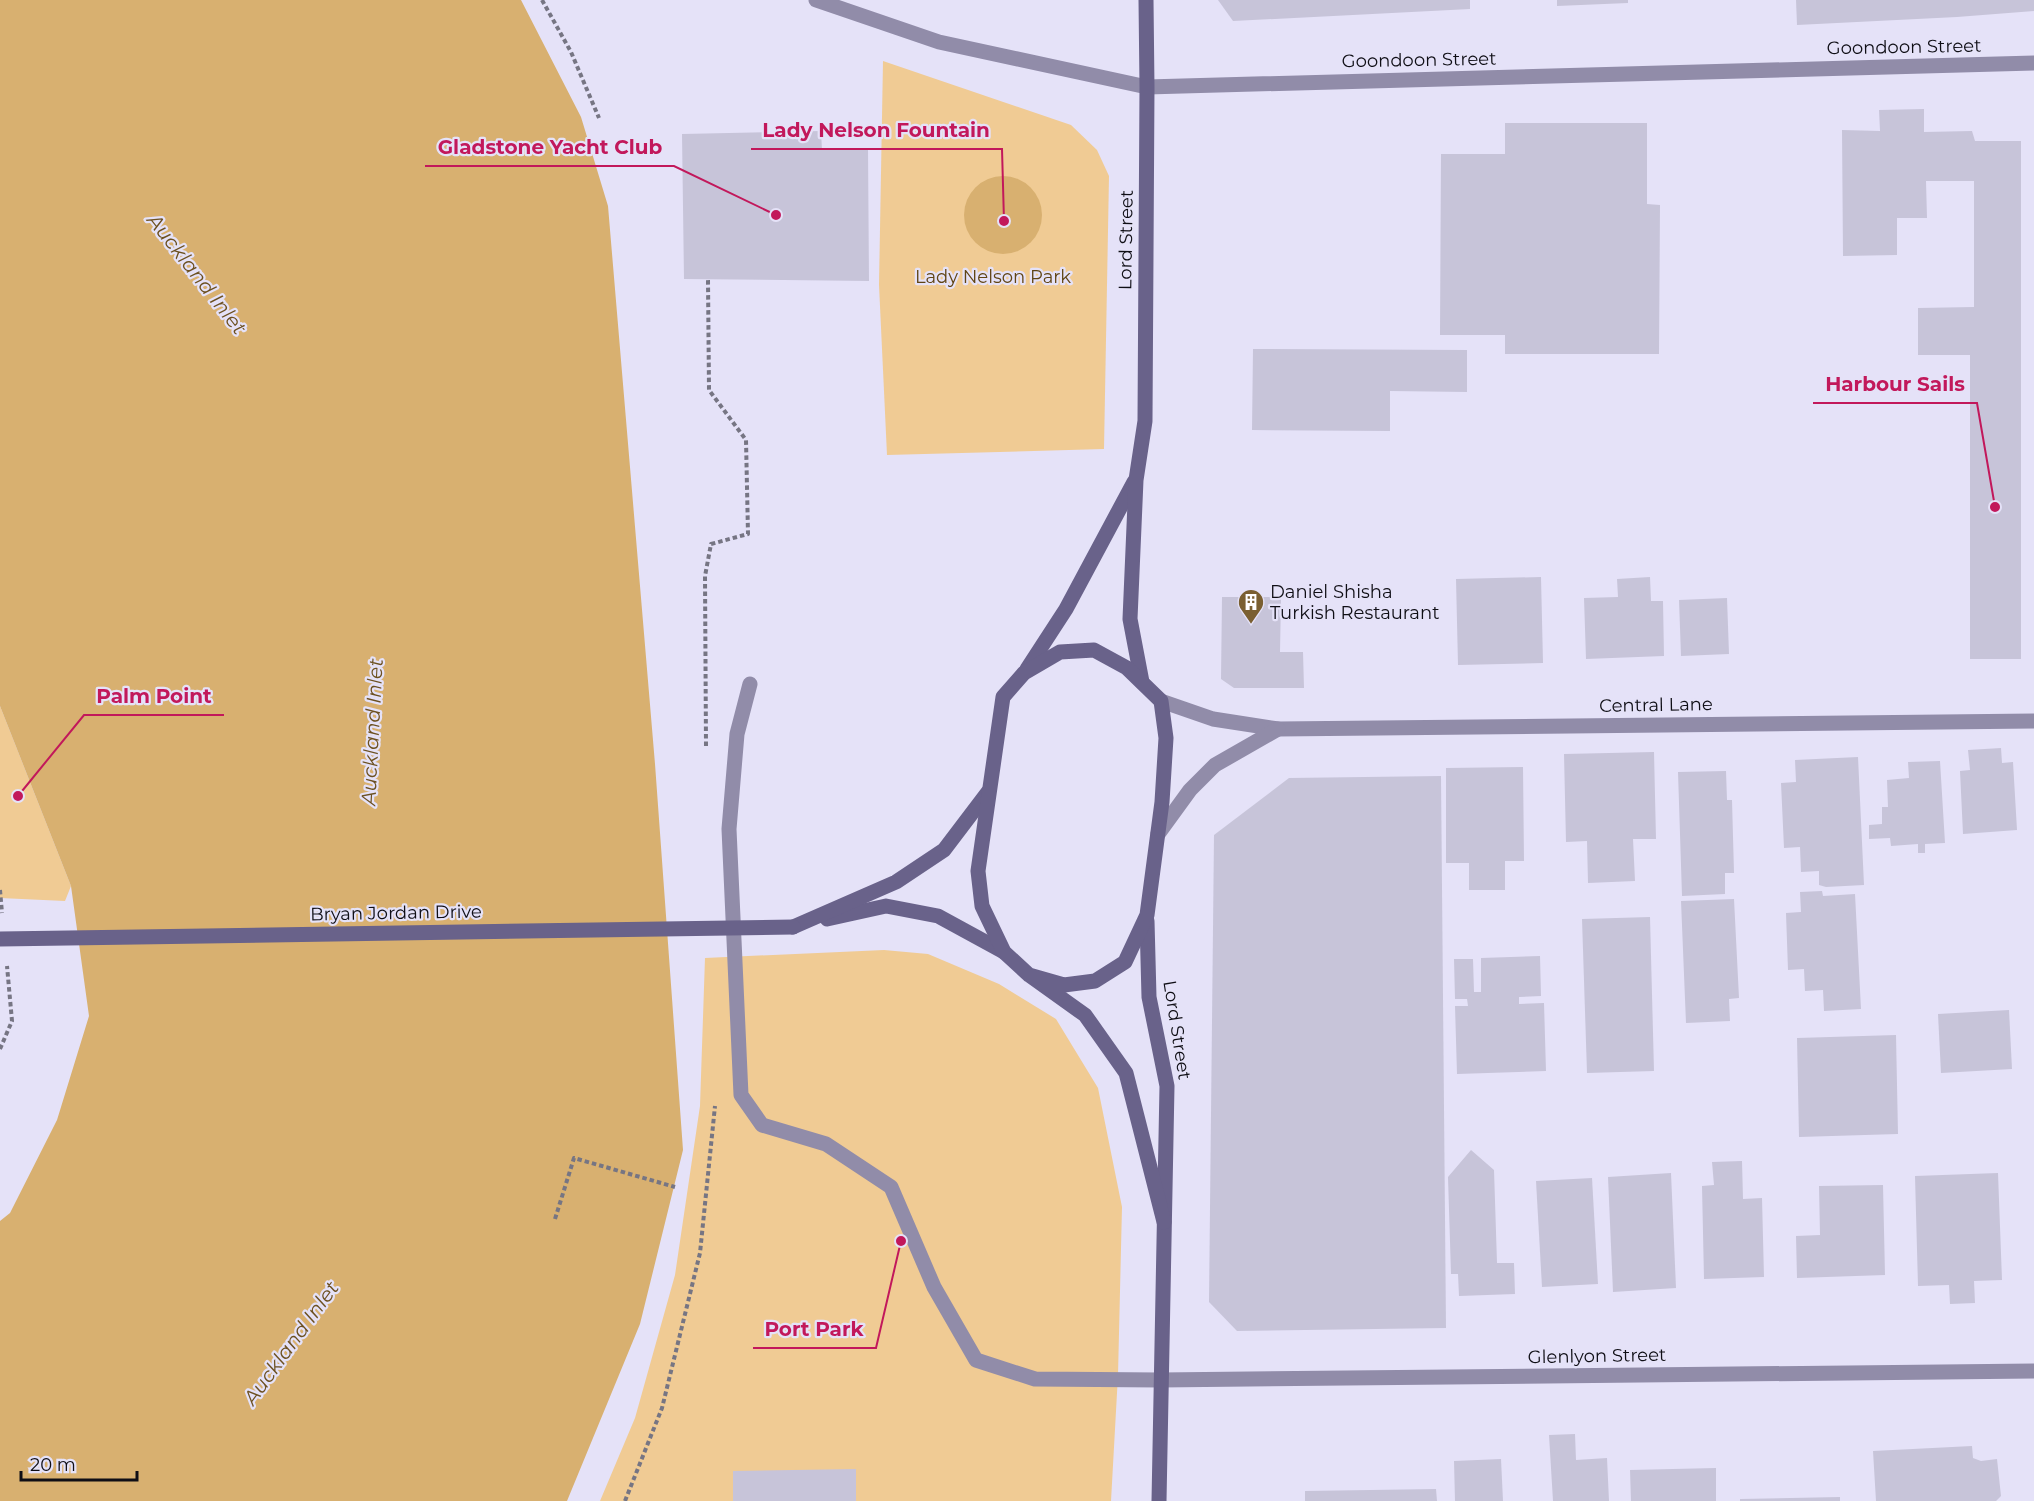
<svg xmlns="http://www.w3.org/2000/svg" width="2034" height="1501" viewBox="0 0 2034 1501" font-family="Montserrat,sans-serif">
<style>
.green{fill:#f0cb94}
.water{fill:#d8b070}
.building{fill:#c7c4d9}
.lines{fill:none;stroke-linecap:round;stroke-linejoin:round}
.path{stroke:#767583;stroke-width:4;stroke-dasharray:4.5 3;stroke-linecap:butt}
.minor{stroke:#918ca9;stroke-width:15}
.tertiary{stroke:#918ca9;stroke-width:15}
.secondary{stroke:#69628a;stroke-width:15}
.secondary-bridge{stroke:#69628a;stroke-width:15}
.labels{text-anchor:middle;stroke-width:4.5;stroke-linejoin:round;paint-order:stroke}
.street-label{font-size:18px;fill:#0f0e15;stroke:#e5e2f8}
.park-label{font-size:18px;fill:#604413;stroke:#e5e2f8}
.poi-label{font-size:18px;fill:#0f0e15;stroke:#e5e2f8;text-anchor:start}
.water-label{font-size:20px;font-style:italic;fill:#6c5020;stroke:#e5e2f8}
.leader{fill:none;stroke:#c2185b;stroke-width:2}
.callout-dot{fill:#c2185b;stroke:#e5e2f8;stroke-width:2}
.callout-label{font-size:20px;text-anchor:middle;font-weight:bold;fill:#c2185b;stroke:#e5e2f8;stroke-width:4.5;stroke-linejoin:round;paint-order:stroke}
</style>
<rect width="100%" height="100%" fill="#e5e2f8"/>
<!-- green -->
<g class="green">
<path d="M883,61l188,64 26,25 12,26 -5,273 -217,6 -8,-170z"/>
<path d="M0,706l71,180 -6,15 -65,-3z"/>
<path d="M884,950l44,4 71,30 57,35 42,69 24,119 -4,168 -7,126h-511l35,-83 40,-143 25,-169 5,-148z"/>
</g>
<!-- water -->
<g class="water">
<path d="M0,0h521l60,117 27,89 47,558 28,386 -43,174 -73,177h-567v-280l10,-8 47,-93 32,-104 -18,-130 -71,-180z"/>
<circle cx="1003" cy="215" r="39"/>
</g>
<!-- building -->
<g class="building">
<path d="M1218,0h252v9l-237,12z"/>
<path d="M1557,0h71v3l-71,3z"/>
<path d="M1796,0h238v11l-77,6 -160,8z"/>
<path d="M1924,109v23l48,-1 3,10h46v518h-51v-304h-52v-47l56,-1v-126h-48l1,37h-30v37l-54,1 -1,-126 38,1 -1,-21z"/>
<path d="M1505,123h142v81l13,1 -1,149h-154v-19h-65l1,-181h64z"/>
<path d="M821,131l1,19 46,-1 1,132 -185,-2 -2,-145z"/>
<path d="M1253,349l214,1v42l-77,-1v40l-138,-1z"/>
<path d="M1541,577l2,86 -85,2 -2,-86z"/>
<path d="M1650,577l1,24h12l1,55 -78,3 -2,-61 34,-1 -1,-18z"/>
<path d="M1222,597h59l-1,55h23l1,36h-70l-13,-9z"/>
<path d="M1727,598l2,56 -48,2 -2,-56z"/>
<path d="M2001,748l1,15 11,-1 4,68 -54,4 -3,-63 10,-1 -2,-20z"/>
<path d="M1654,752l2,87h-23l2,42 -47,2 -1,-42 -21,1 -2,-88z"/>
<path d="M1858,757l6,128 -38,2 -7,-2v-14l-18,1 -1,-25 -16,1 -3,-65 15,-1 -1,-22z"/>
<path d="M1940,761l5,82 -20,1v9h-7v-9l-27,2 -1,-8 -21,1v-14l13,-1v-17h6l-1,-27 22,-2 -1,-16z"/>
<path d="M1523,767l1,94h-19v29h-36v-27h-23v-95z"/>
<path d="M1726,771l1,29h5l2,73h-9v21l-43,2 -4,-124z"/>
<path d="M1441,776l5,552 -209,3 -28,-29 5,-467 75,-57z"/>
<path d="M1822,891l1,5 32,-2 6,115 -37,2 -1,-21 -18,1 -1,-22 -16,1 -2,-57 15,-1 -1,-20z"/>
<path d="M1734,899l5,99 -10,1 1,22 -44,2 -5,-122z"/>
<path d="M1650,917l4,154 -67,2 -5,-154z"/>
<path d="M1540,956l1,40 -22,1v7l25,-1 2,68 -89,3 -2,-68h13l-1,-7h-12l-1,-40h19l1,33h7v-34z"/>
<path d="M2009,1010l3,59 -71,4 -3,-59z"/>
<path d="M1896,1035l2,99 -99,3 -2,-99z"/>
<path d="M1471,1150l23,20 3,93h17l1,31 -56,2 -1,-22h-7l-3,-97z"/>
<path d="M1742,1161l1,38 19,-1 2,79 -60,2 -2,-93 12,-1 -2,-23z"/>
<path d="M1671,1173l5,115 -63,4 -5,-115z"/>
<path d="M1998,1173l4,107 -28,1 1,22 -25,1 -1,-19 -31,1 -3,-110z"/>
<path d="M1592,1178l6,106 -56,3 -6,-106z"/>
<path d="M1883,1185l2,90 -88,3 -1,-42 24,-1 -1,-49z"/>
<path d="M1575,1434l1,26 31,-2 2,43h-56l-4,-66z"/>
<path d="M1972,1446l1,12 8,3 16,-2 4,37 -5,5h-120l-3,-50z"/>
<path d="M1501,1459l2,42h-48l-1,-40z"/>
<path d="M1716,1468v33h-85l-1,-31z"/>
<path d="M856,1469v32h-123v-30z"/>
<path d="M1436,1489l1,12h-132v-10z"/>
<path d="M1840,1497v4h-100v-2z"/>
</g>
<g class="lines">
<!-- path -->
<g class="path">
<path d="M542,0l29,52 28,66"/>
<path d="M706,746l-1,-170 6,-32 37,-10 -2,-94 -37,-50 -1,-110"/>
<path d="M0,890l2,23"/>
<path d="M0,1049l12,-28 -5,-55"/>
<path d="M555,1219l19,-61 101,29"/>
<path d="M625,1501l37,-93 38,-155 15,-147"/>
</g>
<!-- minor -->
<g class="minor">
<path d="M750,684l-13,50 -8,95 12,266 21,30 64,19 65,43 43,100 42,73 59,19 125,1 874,-9"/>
<path d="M1161,701l52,18 65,10 756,-8"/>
<path d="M1158,834l32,-44 25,-25 63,-36"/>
</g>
<!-- tertiary -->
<path class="tertiary" d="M816,0l123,42 208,45 887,-24"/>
<!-- secondary -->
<g class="secondary">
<path d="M1027,669l39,-60 68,-127"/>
<path d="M1142,682l-12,-63 6,-139 9,-59 2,-334 -1,-87"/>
<path d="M827,919l59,-13 52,10 66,36"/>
<path d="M1147,921l2,76 18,89 -8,415"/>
<path d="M793,927l103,-45 48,-32 44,-58"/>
<path d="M1029,975l35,10 31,-4 30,-19 22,-47 15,-113 4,-64 -5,-37 -34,-33 -33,-18 -34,2 -36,21 -21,24 -25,174 4,35 22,46 25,23 56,40 41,58 38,149"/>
</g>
<!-- secondary-bridge -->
<path class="secondary-bridge" d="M0,939l793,-12"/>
</g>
<!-- icons -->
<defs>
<g id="building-pin" transform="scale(1.35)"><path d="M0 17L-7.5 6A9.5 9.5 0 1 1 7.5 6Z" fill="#7a5f31" stroke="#e5e2f8"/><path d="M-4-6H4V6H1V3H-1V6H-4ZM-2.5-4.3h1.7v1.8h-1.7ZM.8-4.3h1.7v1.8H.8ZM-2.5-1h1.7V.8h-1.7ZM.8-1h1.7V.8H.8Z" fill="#fff"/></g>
</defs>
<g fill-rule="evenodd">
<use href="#building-pin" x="1251" y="602"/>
</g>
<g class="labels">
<!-- street labels -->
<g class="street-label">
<text transform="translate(1904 47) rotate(-1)" y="6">Goondoon Street</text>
<text transform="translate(1419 60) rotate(-1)" y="6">Goondoon Street</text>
<text transform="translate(1126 240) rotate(-89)" y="6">Lord Street</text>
<text transform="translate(1656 705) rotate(-1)" y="6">Central Lane</text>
<text transform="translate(396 913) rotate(-1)" y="6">Bryan Jordan Drive</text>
<text transform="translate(1177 1030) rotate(81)" y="6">Lord Street</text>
<text transform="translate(1597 1356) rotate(-1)" y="6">Glenlyon Street</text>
</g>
<!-- park labels -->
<g class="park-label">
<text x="993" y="283">Lady Nelson Park</text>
</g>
<!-- poi labels -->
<g class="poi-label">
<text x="1270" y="598">Daniel Shisha<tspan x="1270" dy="21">Turkish Restaurant</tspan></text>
</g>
<!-- water labels -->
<g class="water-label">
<text transform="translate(197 274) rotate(52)" y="7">Auckland Inlet</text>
<text transform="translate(372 732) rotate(-87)" y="7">Auckland Inlet</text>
<text transform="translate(291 1343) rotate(-54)" y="7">Auckland Inlet</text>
</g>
</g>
<!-- callouts -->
<path class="leader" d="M1004 221L1002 149H751M776 215L674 166H425M1995 507L1977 403H1813M18 796L84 715H224M901 1241L876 1348H753"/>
<g class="callout-dot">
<circle cx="1004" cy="221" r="6"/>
<circle cx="776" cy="215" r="6"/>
<circle cx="1995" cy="507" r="6"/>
<circle cx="18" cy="796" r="6"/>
<circle cx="901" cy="1241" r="6"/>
</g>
<g class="callout-label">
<text x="876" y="137">Lady Nelson Fountain</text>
<text x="550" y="154">Gladstone Yacht Club</text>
<text x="1895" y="391">Harbour Sails</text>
<text x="154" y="703">Palm Point</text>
<text x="814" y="1336">Port Park</text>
</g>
<!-- scale -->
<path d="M21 1471v9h116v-9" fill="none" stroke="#0f0e15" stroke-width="3"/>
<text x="30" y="1471" font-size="18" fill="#0f0e15" stroke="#e5e2f8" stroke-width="4.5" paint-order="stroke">20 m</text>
</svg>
